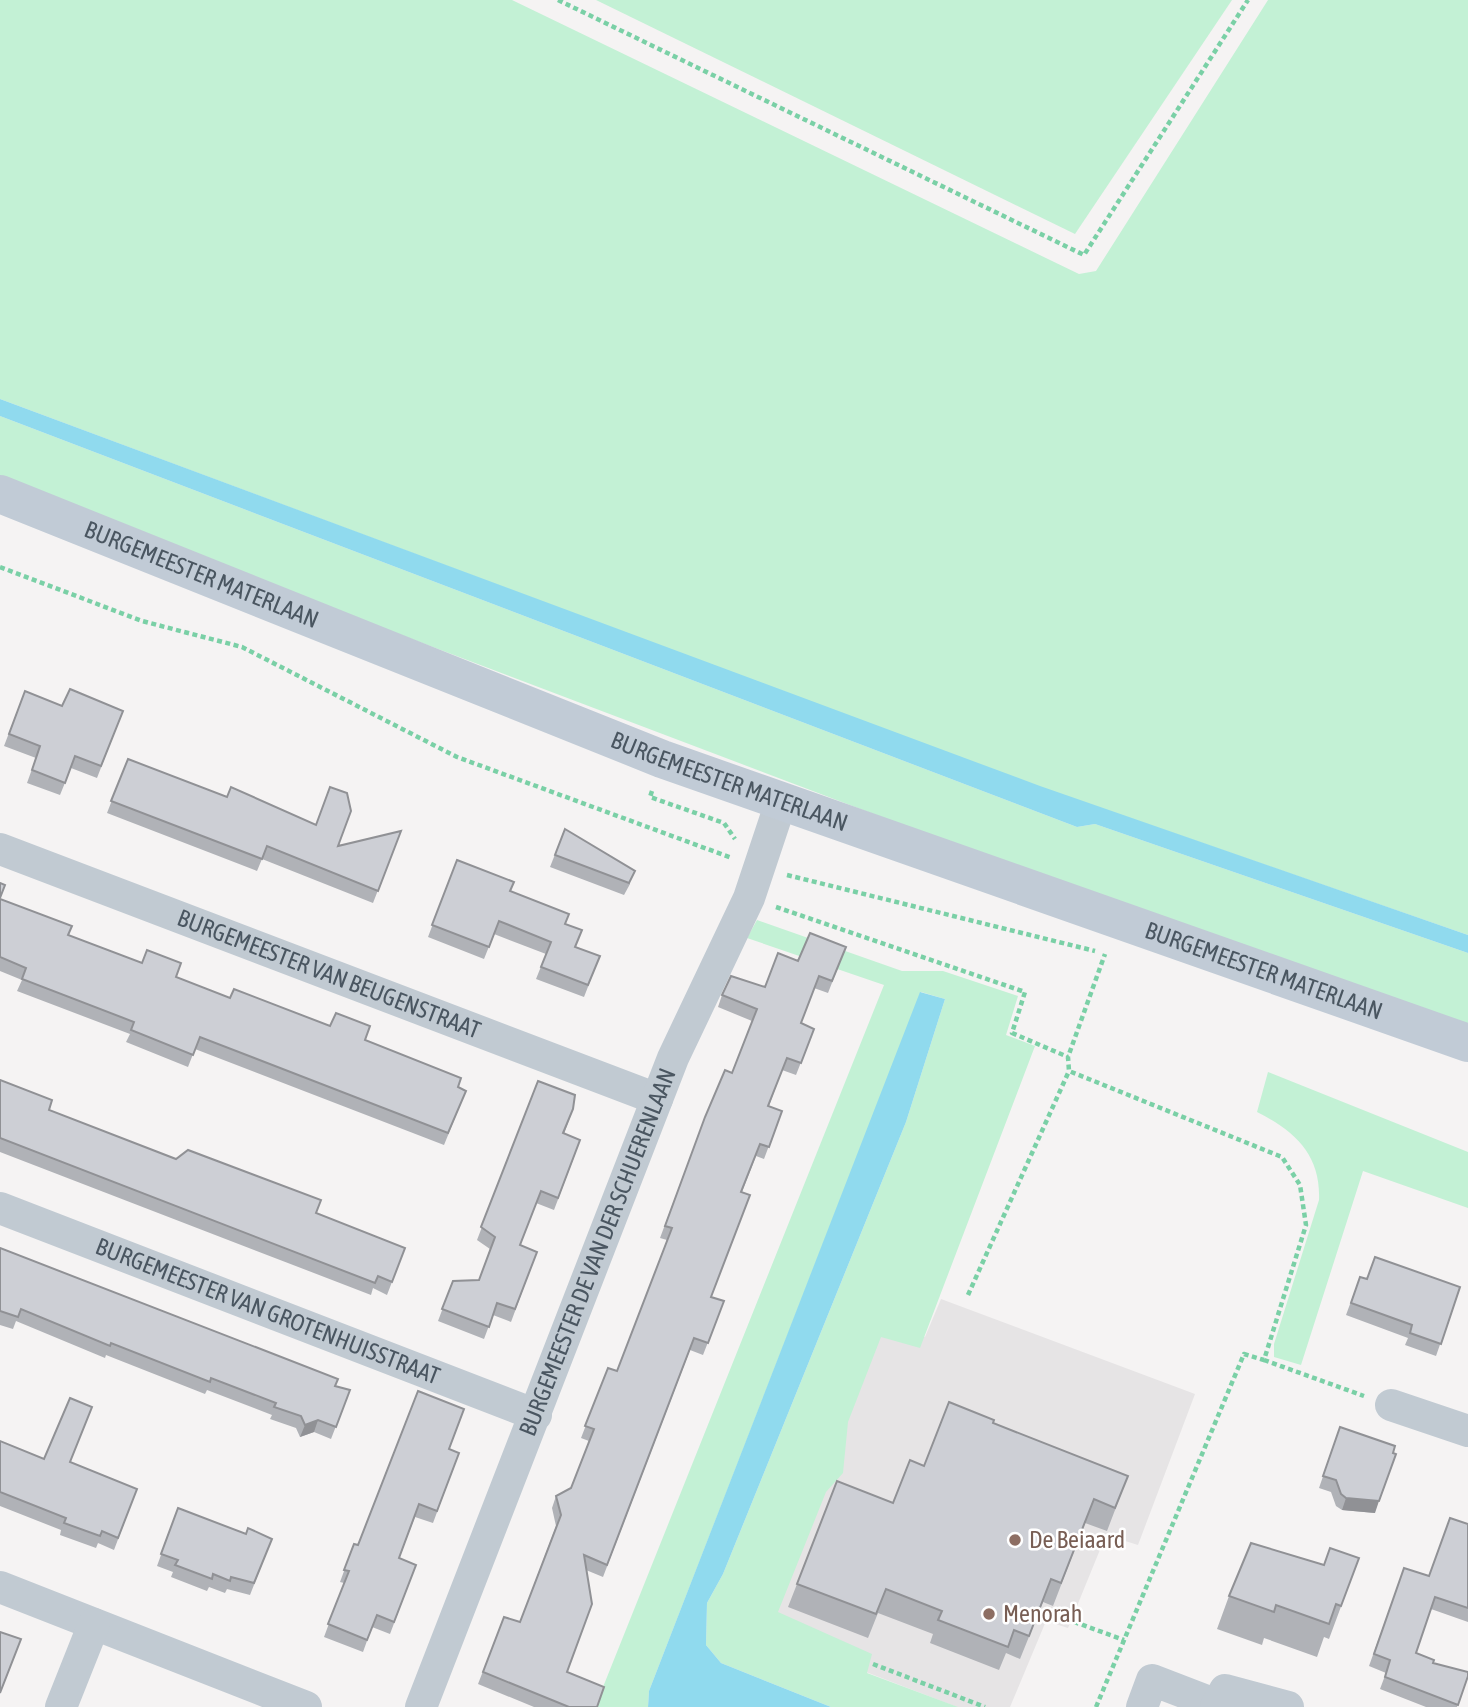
<svg xmlns="http://www.w3.org/2000/svg" width="1468" height="1707" viewBox="0 0 1468 1707" font-family="'Asap Condensed',sans-serif">
<style>
.education{fill:#e6e4e5}
.green{fill:#c3f1d5}
.water{fill:#90daee}
.lines{fill:none;stroke-linecap:round;stroke-linejoin:round}
.path{stroke:#7ad0a6;stroke-width:4.5;stroke-dasharray:5 3.5;stroke-linecap:butt}
.street{stroke:#c1cad2;stroke-width:32}
.secondary{stroke:#c1cbd6;stroke-width:38}
.wall{fill:#b0b2b7}
.shaded-wall{fill:#909195}
.building{fill:#cdcfd5;stroke:#909195;stroke-width:2}
.education-dot{fill:#8d6e63;stroke:#fff;stroke-width:2.5}
.labels{text-anchor:middle;stroke-width:5;stroke-linejoin:round;paint-order:stroke}
.street-label{font-size:24px;fill:#4a5661;stroke:#fff}
.education-label{font-size:24px;fill:#785e54;stroke:#fff;text-anchor:start}
</style>
<rect width="100%" height="100%" fill="#f5f3f3"/>
<!-- education -->
<path class="education" d="M941,1299l254,95 -57,151 -32,-10 -38,93 -22,-7 -36,86h-53l-91,-35 -89,-60 106,-289 42,14z"/>
<!-- green -->
<g class="green">
<path d="M0,0h512l567,274 17,-3 172,-271h200v935l-445,-154 -1023,-382z"/>
<path d="M596,0h636l-157,234z"/>
<path d="M0,416l1077,411 18,-3 373,129v74l-399,-139 -1069,-405z"/>
<path d="M757,920l145,51h41l75,25 -12,39 29,11 -115,302 -39,-11 -33,85 -5,51 -17,19 -48,120 94,42 -5,19 91,34h-127l-110,-44 -15,-18 1,-42 16,-29 183,-452 39,-123 -24,-7 -272,699 -1,16h-53l289,-722 -137,-47z"/>
<path d="M1268,1072l200,80v56l-105,-37 -62,194 -27,-8v-13l45,-144c2,-45 -24,-69 -62,-88z"/>
</g>
<!-- water -->
<g class="water">
<path d="M0,399l1040,387 428,149v18l-373,-129 -18,3 -1077,-411z"/>
<path d="M920,992l25,7 -39,123 -183,452 -16,29 -1,42 15,18 110,44h-183l1,-16z"/>
</g>
<g class="lines">
<!-- path -->
<g class="path">
<path d="M558,0l526,255 164,-255"/>
<path d="M0,567l142,54 100,26 215,110 275,101"/>
<path d="M652,791l-2,6 74,26 11,16"/>
<path d="M787,875l308,76"/>
<path d="M776,907l249,85 -13,41 56,24"/>
<path d="M968,1295l101,-224"/>
<path d="M1264,1360l100,36"/>
<path d="M1058,1616l66,24"/>
<path d="M873,1664l112,43"/>
<path d="M1096,1707l148,-353 20,6 42,-135 -6,-40 -18,-28 -213,-86 -1,-14 37,-103"/>
</g>
<!-- street -->
<g class="street">
<path id="s1" d="M0,849l657,250"/>
<path id="s2" d="M0,1208l536,207"/>
<path d="M1391,1405l77,26"/>
<path d="M0,1587l306,120"/>
<path d="M61,1707l33,-83"/>
<path id="s3" d="M421,1707l252,-649 76,-160 32,-96"/>
<path d="M1142,1707l10,-27 65,25"/>
<path d="M1216,1707l9,-17 63,17"/>
</g>
<!-- secondary -->
<path class="secondary" id="s4" d="M0,494l662,265 806,284"/>
</g>
<!-- wall -->
<g class="wall">
<path d="M25,691l37,15 61,5 -26,67 -26,-10 -11,27 -33,-12 9,-25 -32,-12z"/>
<path d="M128,759l99,38 89,28 22,21 63,-15 -28,72 -111,-44 -5,12 -150,-58z"/>
<path d="M565,829l65,55 -6,11 -74,-28z"/>
<path d="M457,860l108,64 10,23 25,9 -16,41 -48,-18 10,-25 -52,-20 -10,25 -56,-22z"/>
<path d="M0,899l68,36 162,63 135,42 101,51 -22,54 -249,-96 -7,18 -62,-25 4,-8 -113,-43 5,-11 -22,-9z"/>
<path d="M846,947l-18,46 -14,-5 -13,35 13,6 -18,46 -14,-5 -13,36 13,5 -18,48 -8,-3 -14,36 -31,105 13,4 -21,54 -13,-5 -87,227 -17,-7 -19,102 30,35h-63l-56,-23 26,-67 16,5 36,-96 -4,-18 4,-12 15,-8 18,-47 -8,-3 27,-70 9,3 50,-131 -7,-2 45,-121 27,-44 20,-52 -34,-14 4,-12 43,-8 33,-26z"/>
<path d="M0,1080l49,30 356,138 -18,47 -14,-7 -2,7 -371,-143z"/>
<path d="M538,1081l35,28 -9,25 12,18 -22,58 -18,-7 -16,42 17,7 -26,70 -18,-7 -9,24 -46,-18 15,-40 26,-1 11,-31 -13,-9z"/>
<path d="M0,1248l335,138 15,4 -19,49 -17,-7 -14,5 -4,-9 -26,-9 2,-4 -65,-25 -2,4 -99,-39 -1,3 -89,-37 -3,8 -13,-4z"/>
<path d="M1360,1277l7,2 93,8 -24,69 -31,-11 3,-7 -62,-23z"/>
<path d="M993,1423l135,53 -21,55 -22,-8 -32,83 -10,-4 -23,57 -14,-6 -7,17 -69,-27 3,-9 -55,-21 -10,25 -80,-31 9,-23 96,-81 31,-37z"/>
<path d="M1340,1427l35,86 -33,-3 -6,-4 -5,-14 -12,-4z"/>
<path d="M0,1441l44,18 27,3 66,27 -23,61 -16,-7 -2,5 -36,-13 1,-5 -61,-24z"/>
<path d="M449,1449l10,4 -26,70 -18,-6 -16,41 17,7 -26,69 -18,-7 -9,25 -39,-15 20,-54 -4,-1 14,-38 4,1z"/>
<path d="M178,1508l68,26 26,5 -22,56 -23,-6 -2,4 -16,-6 -2,4 -36,-14 2,-5 -16,-6z"/>
<path d="M1468,1524v98l-37,-13 -15,44 17,10 35,13 -11,31h-31l-46,-18 6,-16 -17,-7 35,-98 25,8z"/>
<path d="M1359,1558l-30,81 -5,-2 -7,20 -53,-19 -2,7 -45,-16 12,-33 95,-31z"/>
</g>
<!-- shaded-wall -->
<g class="shaded-wall">
<path d="M318,1420l-4,12 -14,5 5,-12z"/>
<path d="M1346,1498l33,3 -4,12 -33,-3z"/>
</g>
<!-- building -->
<g class="building">
<path d="M70,689l53,22 -22,55 -26,-10 -10,27 -33,-13 8,-24 -31,-12 16,-43 37,15z"/>
<path d="M128,759l99,38 4,-10 85,38 14,-38 17,6 4,18 -13,35 63,-15 -23,60 -111,-45 -5,13 -151,-58z"/>
<path d="M565,829l70,42 -6,12 -74,-28z"/>
<path d="M457,860l57,22 -4,9 59,23 -4,10 17,6 -7,17 25,9 -12,29 -47,-18 10,-25 -52,-21 -10,26 -57,-22z"/>
<path d="M0,883l5,2 -5,13z"/>
<path d="M0,899l72,27 -4,9 74,28 5,-13 34,13 -5,14 54,21 4,-9 96,37 6,-13 34,13 -5,14 96,38 -3,9 8,4 -18,42 -248,-96 -7,18 -62,-25 3,-8 -112,-43 4,-11 -26,-11z"/>
<path d="M810,933l36,14 -14,34 -13,-5 -18,47 13,6 -13,34 -14,-5 -19,48 14,5 -13,36 -9,-3 -19,48 9,3 -39,102 13,4 -16,42 -14,-5 -87,227 -23,-10 8,49 -25,68 37,15 -7,20h-28l-86,-35 21,-55 16,5 41,-107 -5,-19 15,-8 23,-59 -9,-3 23,-58 9,3 55,-143 -7,-2 40,-109 20,-47 7,3 25,-64 -35,-14 9,-19 34,11 13,-34 20,8z"/>
<path d="M0,1080l52,20 -3,10 127,49 12,-9 133,50 -5,13 89,35 -13,34 -14,-6 -3,7 -375,-145z"/>
<path d="M538,1081l37,14 -2,14 -10,24 17,7 -22,58 -17,-7 -21,54 17,7 -22,57 -18,-6 -8,24 -47,-18 11,-28 26,-1 16,-43 -14,-10z"/>
<path d="M0,1248l338,131 -3,7 15,4 -14,37 -18,-7 -13,5 -4,-9 -27,-9 2,-4 -65,-25 -1,4 -99,-39 -1,3 -89,-37 -3,8 -18,-6z"/>
<path d="M1375,1257l85,30 -19,57 -31,-11 2,-8 -61,-22 9,-26 7,2z"/>
<path d="M418,1391l46,18 -15,40 10,4 -22,58 -18,-7 -20,54 17,7 -22,57 -17,-7 -10,25 -39,-16 21,-53 -5,-1 10,-26 4,1z"/>
<path d="M70,1398l22,9 -22,55 67,27 -19,49 -16,-7 -2,5 -36,-13 2,-5 -66,-26v-51l44,18z"/>
<path d="M949,1402l45,18 -1,3 135,53 -13,32 -21,-9 -33,84 -10,-4 -22,57 -15,-6 -6,17 -70,-27 4,-9 -56,-22 -10,25 -79,-30 40,-103 56,22 17,-43 14,6z"/>
<path d="M1340,1427l55,19 -2,7 3,1 -17,47 -33,-3 -5,-4 -5,-14 -13,-4z"/>
<path d="M178,1508l68,26 2,-6 24,11 -18,44 -23,-6 -1,4 -17,-7 -1,5 -37,-14 3,-5 -17,-6z"/>
<path d="M1450,1518l18,6v84l-33,-11 -19,56 18,7 -1,3 35,9v4l-10,29 -73,-28 5,-17 -16,-6 30,-86 25,8z"/>
<path d="M1251,1543l73,22 6,-17 29,10 -18,48 -5,-2 -7,20 -53,-19 -2,7 -45,-16z"/>
<path d="M0,1632l21,7 -21,54z"/>
</g>
<!-- markers -->
<g class="education-dot">
<circle cx="1015" cy="1540" r="7"/>
<circle cx="989" cy="1614" r="7"/>
</g>
<g class="labels">
<!-- street labels -->
<g class="street-label">
<text dy="8" stroke="none"><textPath href="#s4" startOffset="217">BURGEMEESTER MATERLAAN</textPath></text>
<text dy="8" stroke="none"><textPath href="#s4" startOffset="784">BURGEMEESTER MATERLAAN</textPath></text>
<text dy="8" stroke="none"><textPath href="#s4" startOffset="1351">BURGEMEESTER MATERLAAN</textPath></text>
<text dy="8" stroke="none"><textPath href="#s1" startOffset="352">BURGEMEESTER VAN BEUGENSTRAAT</textPath></text>
<text dy="8" stroke="none"><textPath href="#s3" startOffset="488">BURGEMEESTER DE VAN DER SCHUERENLAAN</textPath></text>
<text dy="8" stroke="none"><textPath href="#s2" startOffset="287">BURGEMEESTER VAN GROTENHUISSTRAAT</textPath></text>
</g>
<!-- education labels -->
<g class="education-label">
<text x="1029" y="1548">De Beiaard</text>
<text x="1003" y="1622">Menorah</text>
</g>
</g>
</svg>
